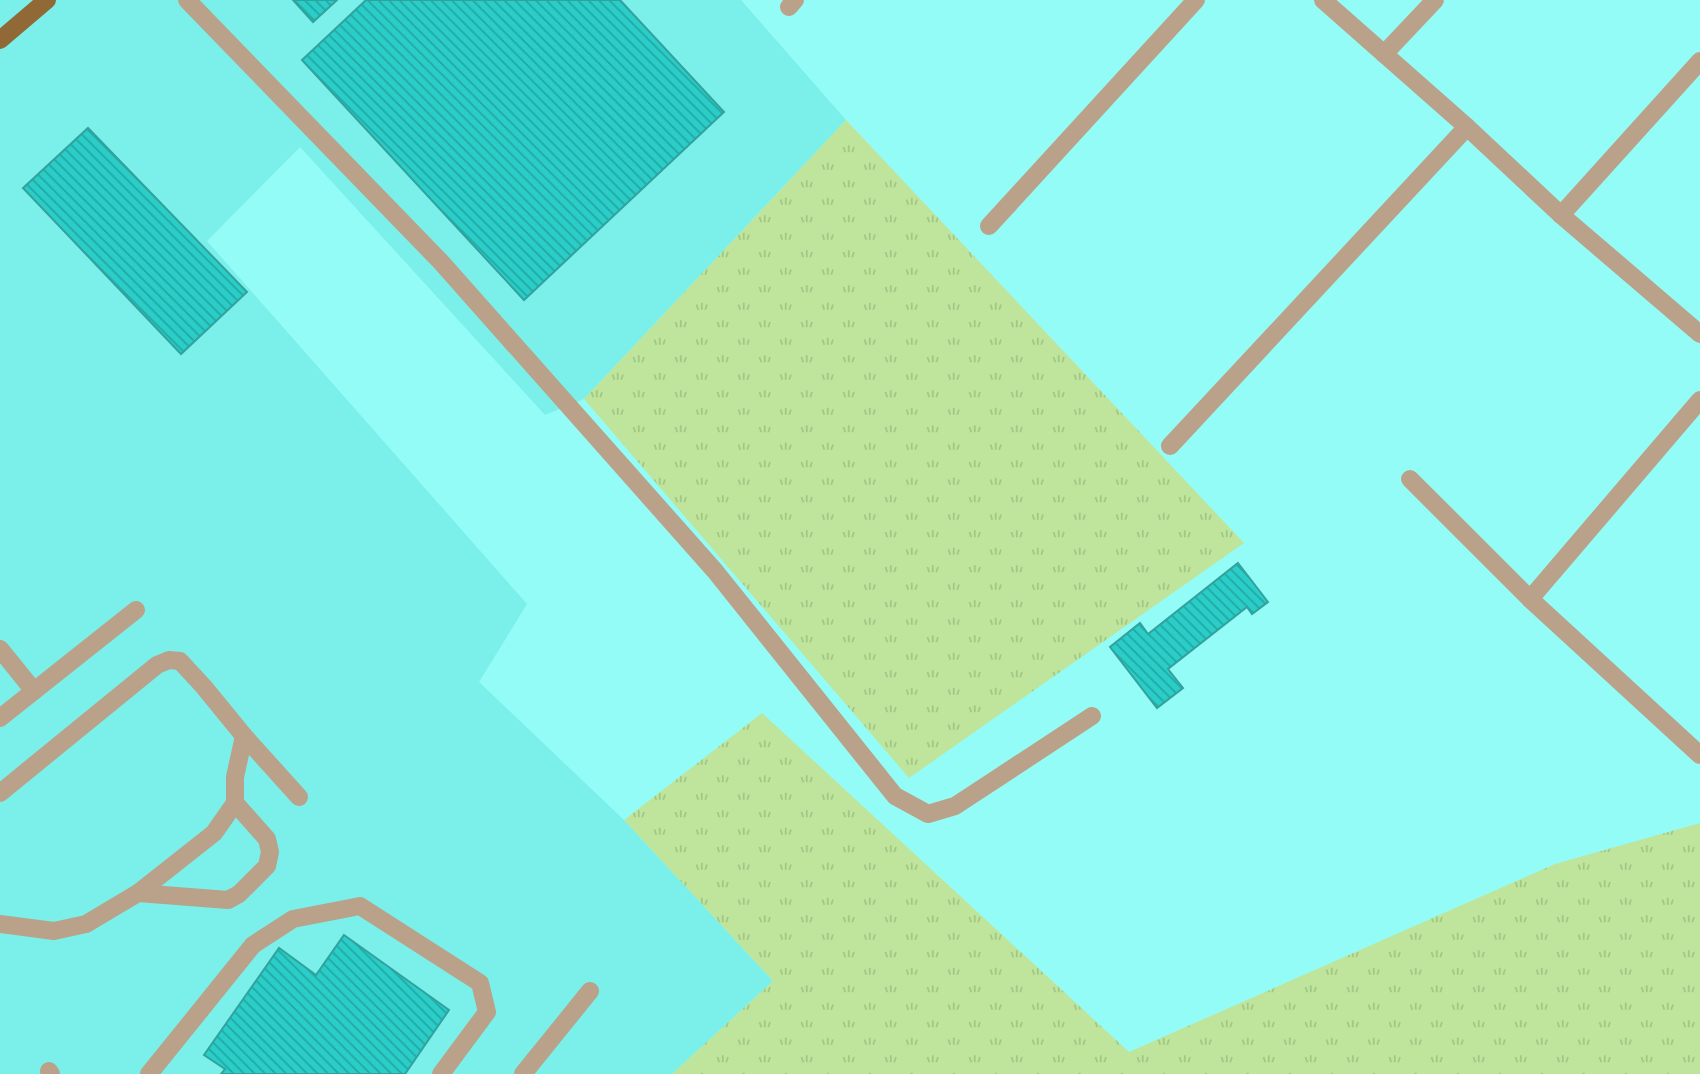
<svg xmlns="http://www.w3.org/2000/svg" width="1700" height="1074" viewBox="0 0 1700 1074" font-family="Georgia,serif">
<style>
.built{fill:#7befe9}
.grass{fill:url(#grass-tufts)}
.building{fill:url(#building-back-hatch);stroke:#33a29d;stroke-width:2}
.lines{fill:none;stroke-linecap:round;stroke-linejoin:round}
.minor{stroke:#b9a289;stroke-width:18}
.major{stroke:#906937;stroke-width:18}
</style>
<defs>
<pattern id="grass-tufts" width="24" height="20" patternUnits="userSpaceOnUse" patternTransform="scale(1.75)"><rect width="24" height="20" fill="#bee59b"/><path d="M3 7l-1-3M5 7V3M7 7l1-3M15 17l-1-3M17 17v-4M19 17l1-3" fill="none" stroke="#a2c686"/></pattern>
<pattern id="building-back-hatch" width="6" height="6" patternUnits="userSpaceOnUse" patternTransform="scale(1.75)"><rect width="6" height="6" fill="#2acdc7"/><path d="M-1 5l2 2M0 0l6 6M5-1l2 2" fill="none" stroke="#23a8a3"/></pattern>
</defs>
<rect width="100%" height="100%" fill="#94fcf6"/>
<!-- built -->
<path class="built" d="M0,0h741l105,120 -262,279 -39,16 -245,-268 -93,94 320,363 -48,78 145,138 149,161 -101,93h-672z"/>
<!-- grass -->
<g class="grass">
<path d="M846,120l398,423 -335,235 -325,-379z"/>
<path d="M762,713l367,339 426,-188 145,-41v251h-1028l101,-93 -149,-161z"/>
</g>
<!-- building -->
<g class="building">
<path d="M293,0h44l-24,22z"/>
<path d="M366,0h254l104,112 -200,188 -222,-240z"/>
<path d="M88,128l159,164 -66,62 -158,-166z"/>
<path d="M1238,563l30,39 -16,12 -5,-7 -79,62 15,19 -26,20 -47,-61 30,-24 8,11z"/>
<path d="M344,935l105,75 -44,64h-184l4,-5 -21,-14 75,-107 37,27z"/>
</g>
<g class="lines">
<!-- minor -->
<g class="minor">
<path d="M187,0l254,262 274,309 180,225 33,18 27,-8 137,-90"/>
<path d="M1323,0l144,127 94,88 139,119"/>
<path d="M789,7l6,-7"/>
<path d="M1384,54l51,-54"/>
<path d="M1561,215l139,-154"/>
<path d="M989,226l207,-226"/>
<path d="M1170,446l297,-319"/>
<path d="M1410,479l120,120 170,156"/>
<path d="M1530,599l170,-199"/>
<path d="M0,649l34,42"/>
<path d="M0,718l136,-108"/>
<path d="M244,736l55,61"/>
<path d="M0,793l157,-128 12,-5 11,1 24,26 40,49 -9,41v26l-21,30 -76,60 -52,31 -32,7 -54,-7"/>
<path d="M138,893l90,7 11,-6 28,-28 3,-14 -3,-13 -32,-36"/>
<path d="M49,1071l2,3"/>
<path d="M149,1074l104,-129 40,-26 67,-13 120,77 7,29 -46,62"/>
<path d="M523,1074l67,-83"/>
</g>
<!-- major -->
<path class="major" d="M0,40l47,-40"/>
</g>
</svg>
